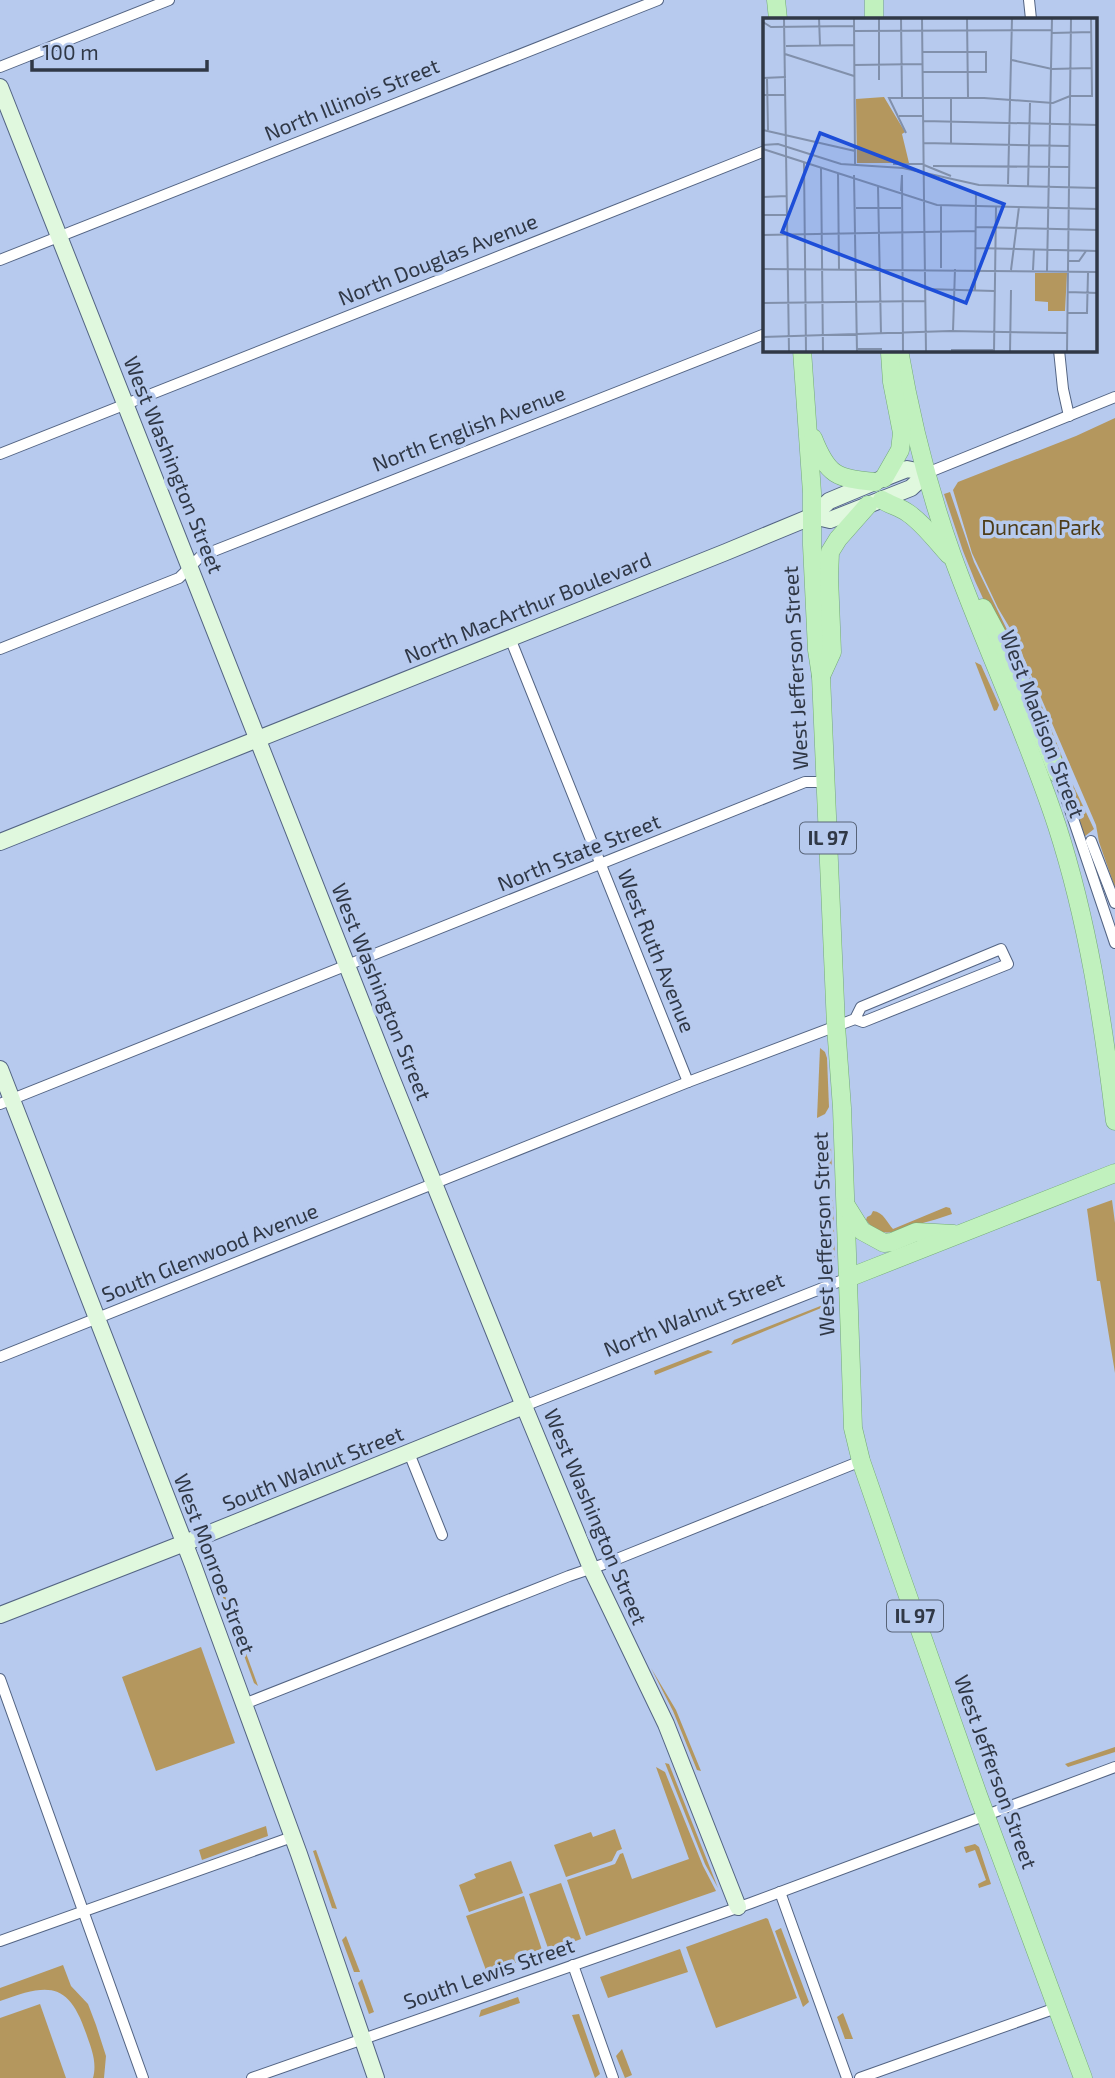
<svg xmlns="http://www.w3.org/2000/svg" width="1115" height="2078" viewBox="0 0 1115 2078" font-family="'Exo 2',sans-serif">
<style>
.green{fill:#b4975e}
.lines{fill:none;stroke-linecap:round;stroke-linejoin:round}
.street-casing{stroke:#536483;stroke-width:12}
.secondary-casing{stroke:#536483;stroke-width:18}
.primary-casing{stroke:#73aa77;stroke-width:19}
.street{stroke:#fff;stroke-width:10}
.secondary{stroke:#e0f8de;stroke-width:16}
.primary{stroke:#c1f1be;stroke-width:18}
.labels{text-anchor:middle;stroke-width:7;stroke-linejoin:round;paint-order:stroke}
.shield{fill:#b7caee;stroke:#586478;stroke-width:2}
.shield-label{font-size:19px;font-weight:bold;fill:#303846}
.street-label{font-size:21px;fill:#303846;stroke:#b7caee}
.park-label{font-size:21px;fill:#4d3c18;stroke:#b7caee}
.inset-road{fill:none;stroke:#8190ab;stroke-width:2}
.view{fill:#1d4ed8;fill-opacity:0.15;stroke:#1d4ed8;stroke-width:3.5}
.inset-edge{fill:none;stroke:#303846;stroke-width:3.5}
</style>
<rect width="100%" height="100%" fill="#b7caee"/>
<!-- green -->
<g class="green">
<path d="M1115,418v470l-16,-46 -3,-17 -82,-190 -16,-27 -26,-55 -19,-63 5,-8 118,-46z"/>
<path d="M950,492l24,70 58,119 36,91 -6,-3 -87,-188 -12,-30 -19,-57z"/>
<path d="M975,662l6,3 18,40 -2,5 -3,1z"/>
<path d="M1070,784l3,1 21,44 -10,8 -17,-51z"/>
<path d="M820,1048l5,4 2,6 2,49 -4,7 -8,4z"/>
<path d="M825,1146l6,1 1,24 -12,2 -1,-25z"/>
<path d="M824,1196h5l4,5 2,58 -11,5 -3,-65z"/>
<path d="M1112,1200l3,23v150l-15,-92h-3l-10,-72z"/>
<path d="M946,1207l4,1 2,6c-11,4 -22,7 -33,10 -20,4 -36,19 -53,-4l1,-3 4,-2 2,-4c11,1 14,12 20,18z"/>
<path d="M823,1305l3,1 -95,39 3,-5z"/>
<path d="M708,1350l5,2 -58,23 -1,-4z"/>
<path d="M210,1555l48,131 -4,-3 -46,-127z"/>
<path d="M201,1647l34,96 -79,28 -34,-94z"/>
<path d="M651,1668l25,42 25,61 -4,-1 -24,-59z"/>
<path d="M1115,1747v5l-47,15 -3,-3z"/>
<path d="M665,1763l4,1 49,124 -13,-24z"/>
<path d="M656,1767l9,5 38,94 13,25 -130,45 -19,-56 48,-16 5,-10 3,-1 9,26 57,-20z"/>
<path d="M266,1826l2,10 -66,24 -3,-10z"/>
<path d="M615,1829l7,20 -5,2 -5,10 -46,16 -12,-32 37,-13 2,5z"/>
<path d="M975,1844l4,3 12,37 -12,4 -1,-4 8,-4 -11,-30 -9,3 -2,-6z"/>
<path d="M316,1850l21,59 -5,-1 -19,-57z"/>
<path d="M511,1861l12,32 -54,19 -10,-27 17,-7 -2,-4z"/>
<path d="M561,1883l20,56 -32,12 -20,-57z"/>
<path d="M524,1896l19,57 -56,20 -21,-57z"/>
<path d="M766,1918l2,1 29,79 -81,30 -30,-81z"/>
<path d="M781,1928l28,74 -6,5 -28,-76z"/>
<path d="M346,1936l14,36h-6l-12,-32z"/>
<path d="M680,1949l8,23 -80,26 -8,-21z"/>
<path d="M63,1965l8,21 17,18 8,21 10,31 -2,22h-11c4,-15 -1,-28 -6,-42 -18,-55 -38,-53 -87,-35v-13z"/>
<path d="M362,1979l12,33 -5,2 -11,-31z"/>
<path d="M518,1997l2,6 -41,14 2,-7z"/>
<path d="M40,2004l26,74h-66v-60z"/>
<path d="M843,2013l10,26h-8l-8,-22z"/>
<path d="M579,2014l21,60 -5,4 -23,-63z"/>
<path d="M622,2049l10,26 -7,3 -9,-22z"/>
</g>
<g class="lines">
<!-- street casing -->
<g class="street-casing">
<g id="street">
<path d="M1029,0l2,19"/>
<path d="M0,67l169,-67"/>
<path d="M0,260l658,-260"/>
<path d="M1059,350l4,39 6,27"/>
<path d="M0,454l765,-303"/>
<path d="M927,473l188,-76"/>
<path d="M510,638l178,444"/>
<path d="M0,649l179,-71 22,-22 564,-222"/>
<path d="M1058,774l57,169"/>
<path d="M1091,841l24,62"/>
<path d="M0,1104l805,-322h21"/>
<path d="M0,1357l688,-275 167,-63 8,3 145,-58 -7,-15 -140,58 -6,12"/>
<path d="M524,1406l324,-128"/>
<path d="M409,1453l33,82"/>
<path d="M0,1679l143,399"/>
<path d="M244,1704l325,-128 38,-13 254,-102"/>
<path d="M780,1892l67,186"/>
<path d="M0,1941l292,-104"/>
<path d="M573,1965l40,113"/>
<path d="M252,2078l499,-175 364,-136"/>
<path d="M860,2078l196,-70"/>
</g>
</g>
<!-- secondary casing -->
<g class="secondary-casing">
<g id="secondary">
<path d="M0,87l391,990 133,329 67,162 75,156 72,183"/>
<path d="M813,516l17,4 81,-32 16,-15"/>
<path d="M0,842l726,-290 87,-36 16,-15 55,-23 23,-9 20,4"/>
<path d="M0,1069l193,496 106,289 77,224"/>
<path d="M0,1615l205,-80 319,-129"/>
</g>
</g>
<!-- primary casing -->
<g class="primary-casing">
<g id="primary">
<path d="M776,0l2,19"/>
<path d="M874,0v19"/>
<path d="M802,350l10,143v52l5,105 4,26 15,350 6,82 11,320 8,33 36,104 81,230 105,283"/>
<path d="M899,350c12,70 29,138 53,205 33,91 75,179 105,271 31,96 46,195 58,295"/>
<path d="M813,438c15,38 23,40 62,44"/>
<path d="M884,478l16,-28 2,-17 -10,-51 -2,-29"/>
<path d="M882,500c8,5 18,7 26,13 16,11 28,28 41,42"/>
<path d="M983,608l32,60 43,106"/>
<path d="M821,676l11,-24 -3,-75 1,-25 8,-13 30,-34"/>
<path d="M847,1207l15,24 22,12 8,-1 24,-10 38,2"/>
<path d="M848,1278l267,-105"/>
</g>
</g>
<!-- street -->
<use href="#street" class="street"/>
<!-- secondary -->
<use href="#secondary" class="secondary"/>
<!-- primary -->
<use href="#primary" class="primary"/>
</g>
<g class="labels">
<!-- shield labels -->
<g class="shield">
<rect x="800" y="822.5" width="56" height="31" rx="5"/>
<rect x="887" y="1600.5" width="56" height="31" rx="5"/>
</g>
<g class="shield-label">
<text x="828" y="845">IL 97</text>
<text x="915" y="1623">IL 97</text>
</g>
<!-- street labels -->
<g class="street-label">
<text transform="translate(352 100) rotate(-22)" y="7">North Illinois Street</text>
<text transform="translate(438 260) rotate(-22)" y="7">North Douglas Avenue</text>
<text transform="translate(469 429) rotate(-21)" y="7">North English Avenue</text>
<text transform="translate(173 465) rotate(68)" y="7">West Washington Street</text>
<text transform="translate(528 608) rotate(-22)" y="7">North MacArthur Boulevard</text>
<text transform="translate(796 668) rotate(-93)" y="7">West Jefferson Street</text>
<text transform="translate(1042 724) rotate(69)" y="7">West Madison Street</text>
<text transform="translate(579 853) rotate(-22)" y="7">North State Street</text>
<text transform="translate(656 951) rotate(68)" y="7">West Ruth Avenue</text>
<text transform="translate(381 992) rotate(68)" y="7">West Washington Street</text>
<text transform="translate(824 1234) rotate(-92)" y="7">West Jefferson Street</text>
<text transform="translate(210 1253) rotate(-22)" y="7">South Glenwood Avenue</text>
<text transform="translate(694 1315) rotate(-22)" y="7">North Walnut Street</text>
<text transform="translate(313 1469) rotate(-22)" y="7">South Walnut Street</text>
<text transform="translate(595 1517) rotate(67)" y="7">West Washington Street</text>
<text transform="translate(214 1564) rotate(69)" y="7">West Monroe Street</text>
<text transform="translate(995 1772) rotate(70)" y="7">West Jefferson Street</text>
<text transform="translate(489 1974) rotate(-19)" y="7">South Lewis Street</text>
</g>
<!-- park labels -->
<g class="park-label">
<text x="1041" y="535">Duncan Park</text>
</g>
</g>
<!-- overview -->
<g transform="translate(763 18)">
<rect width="334" height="334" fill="#b7caee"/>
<path d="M121,79l21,35 -3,2 7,29h-52l-1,-64zM272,255h32l-2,38h-17v-9l-13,-1z" fill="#b4975e"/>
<path class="inset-road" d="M21,0l5,334M56,0l1,27M91,0l1,146M116,0v62M138,0l1,80M159,0l2,182M204,0l1,79M0,4l8,5 83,-1M91,13l197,-1M289,15l40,-1M23,28l68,-1M159,34h64v20h-64M22,36l69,22M249,42l40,9 40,-1M91,47l68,-1M0,60l23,-1M4,60l1,52M0,77h23M188,80v45M136,98h24M161,103l174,4M0,112l92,21M143,115l-17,-35h95l69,5 17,-7h22l-1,-78M160,125l146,3M0,127l15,-1 63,20 62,4 76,17 119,3M0,131l174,56 161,4M41,144l2,190M130,146h30M161,147l27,11M170,148l136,1M58,150l2,184M75,155l1,96M91,157l3,177M245,166l4,-166M115,169l3,147M265,169l2,-84M138,173l1,-16 1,177M0,179l24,-1M161,184l2,150M178,187v63M93,190h45M0,197h24M213,209l122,3M0,217l213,-4M213,230l122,3M306,243h10l7,-10M0,251l335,3M248,252l8,-63M270,252l1,-21M284,253l5,-253M163,271l68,2M212,272l1,-98M305,274l30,1M0,285l162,-2M305,295h19l1,-40M190,313l2,-62M0,319l187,-6 117,2M94,331h25M188,332h43M231,334l2,-145M247,334l1,-62M304,334l4,-334"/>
<path class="view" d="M57,115l184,71 -38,99 -184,-71z"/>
<rect width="334" height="334" class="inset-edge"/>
</g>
<!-- scale -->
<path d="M32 60v10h175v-10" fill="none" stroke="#303846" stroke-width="3.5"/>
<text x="42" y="60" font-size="21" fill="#303846" stroke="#b7caee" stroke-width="5" paint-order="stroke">100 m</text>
</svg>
